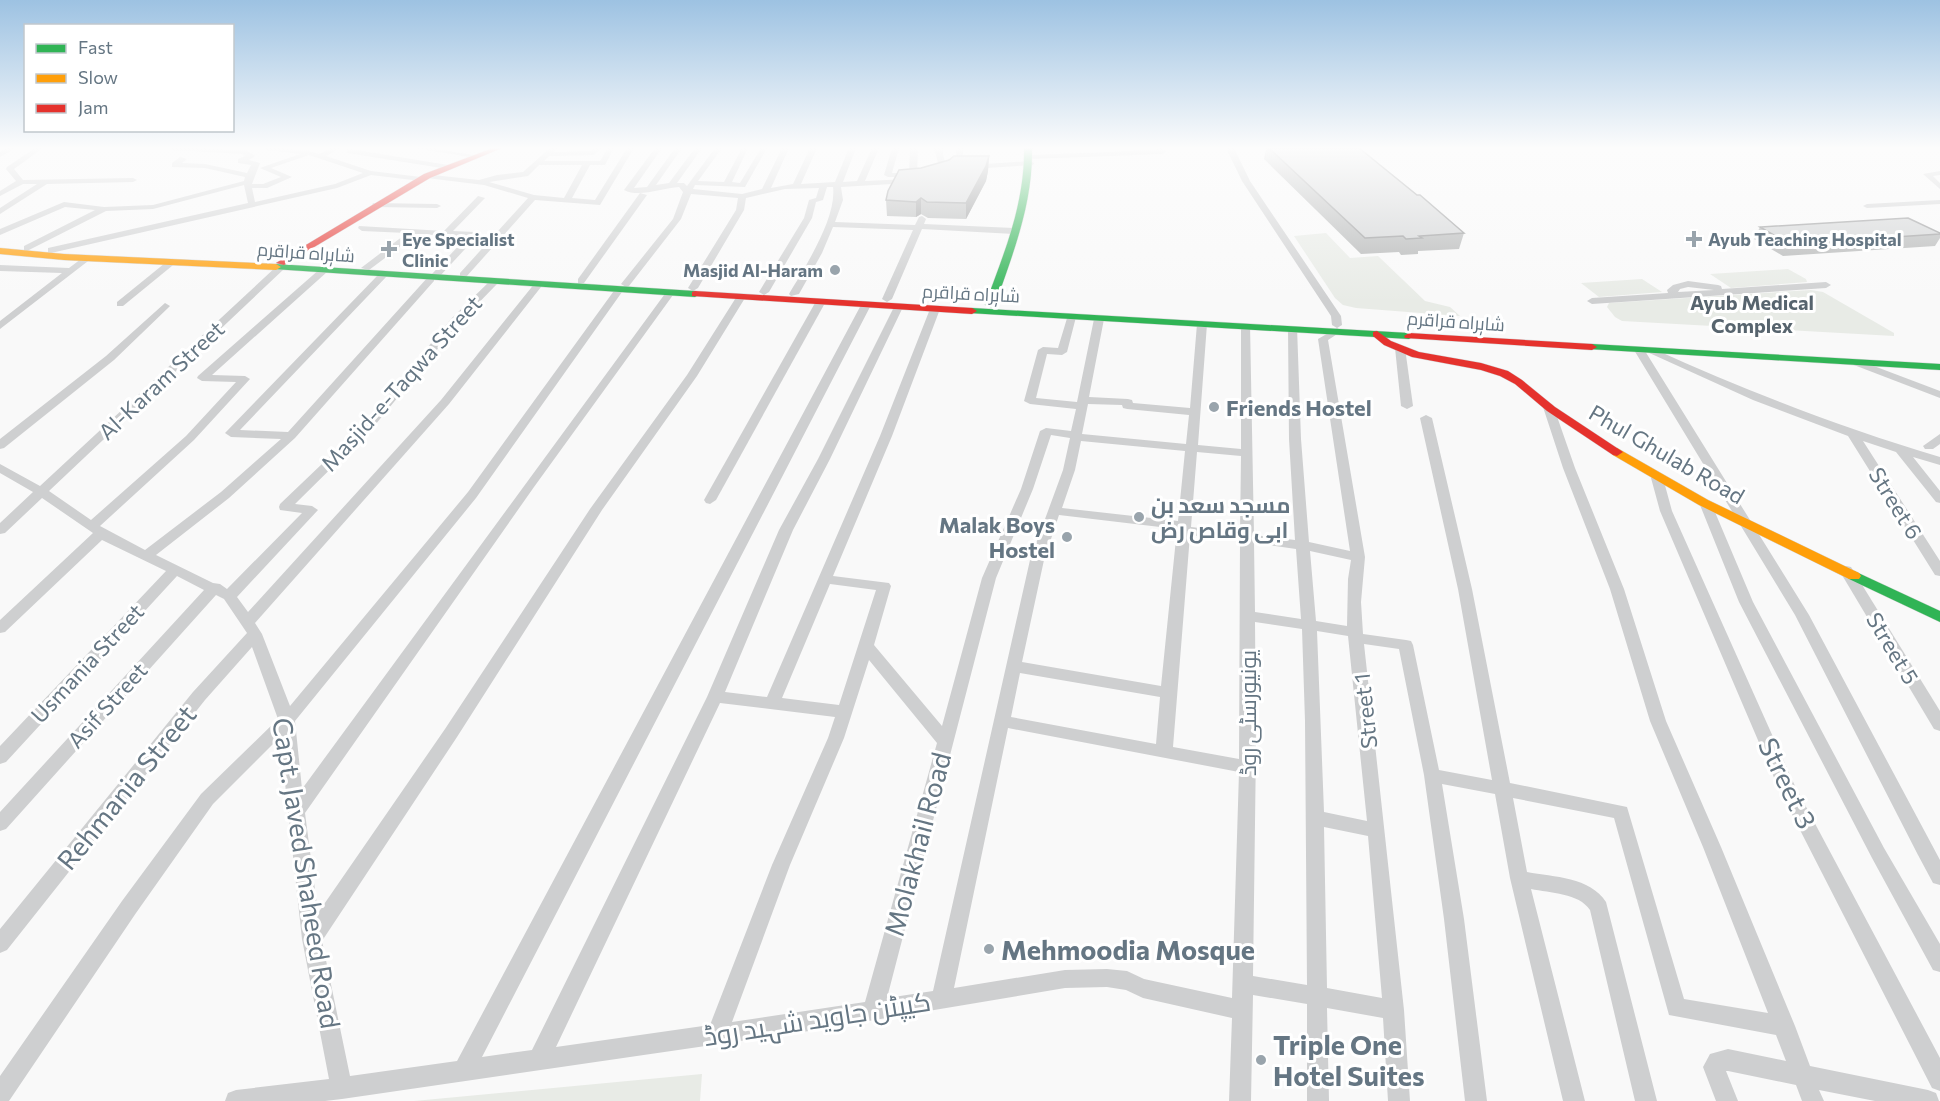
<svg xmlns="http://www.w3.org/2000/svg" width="1940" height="1101" viewBox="0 0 1940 1101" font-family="Commissioner,Cairo,sans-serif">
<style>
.green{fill:#e8ebe6}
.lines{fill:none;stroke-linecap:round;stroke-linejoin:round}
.fast-casing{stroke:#d5d6d7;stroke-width:1}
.slow-casing{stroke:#d5d6d7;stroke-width:1}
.jam-casing{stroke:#d5d6d7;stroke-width:1}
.street{fill:#cecfd0;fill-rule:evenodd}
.fast{fill:#30b455;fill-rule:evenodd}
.slow{fill:#ff9f0a;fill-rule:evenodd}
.jam{fill:#e5322d;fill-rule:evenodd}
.wall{fill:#b3b5b5}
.shaded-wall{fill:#929394}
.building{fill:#d0d2d3;stroke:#929394;stroke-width:1.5}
.poi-dot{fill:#99a4ac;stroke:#fff;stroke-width:2}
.labels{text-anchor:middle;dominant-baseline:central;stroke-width:6;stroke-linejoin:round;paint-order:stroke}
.far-poi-label{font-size:18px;font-weight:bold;fill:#657683;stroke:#fff;text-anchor:start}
.far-street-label{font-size:18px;fill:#657683;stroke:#fff}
.far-neighbourhood-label{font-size:20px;font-weight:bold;fill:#57646e;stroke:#fff}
.street-label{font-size:22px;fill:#657683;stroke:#fff}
.poi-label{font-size:22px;font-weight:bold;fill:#657683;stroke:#fff;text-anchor:start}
.near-street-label{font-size:27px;fill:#657683;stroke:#fff}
.near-poi-label{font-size:27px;font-weight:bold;fill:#657683;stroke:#fff;text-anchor:start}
</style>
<rect width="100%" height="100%" fill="#f9f9f9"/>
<!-- green -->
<g class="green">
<polygon points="1326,233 1350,258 1378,256 1425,301 1450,307 1460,316 1356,308 1343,305 1335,298 1294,236"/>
<polygon points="1788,269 1806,279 1807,282 1731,288 1710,274"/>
<polygon points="1642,279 1662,292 1599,297 1581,283"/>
<polygon points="1811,290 1823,292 1894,333 1894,336 1622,321 1615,317 1607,307 1609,303"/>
<polygon points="702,1074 700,1101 414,1101"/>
</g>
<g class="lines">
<defs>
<g id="fast">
<path d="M1024,148H1032C1033,204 1013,253 995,305L990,308L985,305C1004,253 1025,204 1024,148Z"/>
<polygon points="276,264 695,291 700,294 695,297 273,269 271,267"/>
<polygon points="972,308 1409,333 1414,336 1409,339 969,313 969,309"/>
<polygon points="1592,344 1940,364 1940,370 1588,349 1588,345"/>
<polygon points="1854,571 1940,611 1940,622 1849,579 1847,576 1849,573"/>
</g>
<g id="slow">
<polygon points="0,248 64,254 276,264 281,267 276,270 64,260 0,254"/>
<polygon points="1617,448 1708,500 1859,573 1861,576 1859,579 1849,579 1699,505 1613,455 1611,452 1613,449"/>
</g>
<g id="jam">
<polygon points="493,148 502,148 430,178 284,265 276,263 424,174"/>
<polygon points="695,291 972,308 977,311 972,314 692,296 692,292"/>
<polygon points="1377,331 1391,341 1419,352 1481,363 1508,371 1522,380 1555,407 1623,452 1617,456 1613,455 1547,411 1515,384 1500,376 1481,370 1412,357 1384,345 1373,336 1373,332"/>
<polygon points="1409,333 1592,344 1597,347 1592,350 1405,338 1404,336"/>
</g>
</defs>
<!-- fast casing -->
<use href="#fast" class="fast-casing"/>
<!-- slow casing -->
<use href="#slow" class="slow-casing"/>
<!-- jam casing -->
<use href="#jam" class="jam-casing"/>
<!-- street -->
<g class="street">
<polygon points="8,148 16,148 0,157 0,152"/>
<polygon points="35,148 43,148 14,169 23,180 133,178 137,180 133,182 47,184 0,214 0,208 37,184 23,184 0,196 0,191 16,181 6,169 7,167"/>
<path d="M170,148L246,150L255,156L249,160L260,163L252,184H263L281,177L260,168L300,154L268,150L265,148L306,150L319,154L332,148H340L326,156L371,171L421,177L425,179L421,181L371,175L337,188L51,253L48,252V248L248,203L244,185L153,209L106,211L27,251L24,250V246L95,210L65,207L0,235V229L64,202L104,207L153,205L244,181L245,177L205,168L172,167V163L180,157L187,159L182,163L205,164L247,173L251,165L238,163V159L245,156L242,154L173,150ZM309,155L363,173L335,184L255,202L252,188H267L292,177L271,168Z"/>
<polygon points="414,148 430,148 480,156 476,158"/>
<path d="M550,148H557L554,152L592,151L594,148H601L594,155L549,156L544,161H600L608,148H614L605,165H590L572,198L595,200L627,148H634L600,205L535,200L466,277H460V273L528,198L484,185L427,178H424V174L479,180L497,175L523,172ZM539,165H582L564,198L534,195L489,182L528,176Z"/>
<path d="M655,148H662L634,188L647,187L675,148H682L656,185L669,183L695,148H702L677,183H684L687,186L715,148H722L698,181L724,182L742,148H748L732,182L740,183L761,148H767L745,187L695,185L693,189L742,194L762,189L782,148H789L771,188L793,184L810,148H817L801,184L835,182L849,148H856L843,182L857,181L872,148H879L865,181L908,179L912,181L908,183L841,187L843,200L835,222L915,225L919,217L922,216L926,219L924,224L1014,228L1018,231L1014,234L922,229L892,299L887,302L882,299L913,230L833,227L822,253L799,294L791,296L789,294C805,267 837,218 833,187H827L823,200L816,202L812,218L769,292L764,295L759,292L804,218L809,200L816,198L819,188L785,189L746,198L744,210L698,288L693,291L688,288L736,210L738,198L691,194L681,219L629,286L626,287L621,284L673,219L683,192L679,187C662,188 639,198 624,190Z"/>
<polygon points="892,148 899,148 892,173 905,173 905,177 888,177 884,175"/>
<polygon points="910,148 918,148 917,175 913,177 909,175"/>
<polygon points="934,148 942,148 946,169 939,167"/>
<polygon points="956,148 963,148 963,169 956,167"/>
<polygon points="1157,148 1163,148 1166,152 1162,154 1031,159 1027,157 1031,155 1157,150"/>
<path d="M1226,148H1234L1250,181L1341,316L1342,325L1337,328L1342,331L1328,340L1365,557L1361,602L1363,634L1406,640L1411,641L1413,645L1439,770L1492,780L1458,589L1420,418L1426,415L1432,418L1472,589L1510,783L1627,807L1684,999L1768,1013L1703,847L1650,721L1610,589L1563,468L1543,407L1549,404L1553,405L1575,468L1624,589L1666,721L1721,847L1795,1026L1810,1066L1928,1090L1936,1093L1939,1101H1875L1819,1090L1824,1101H1802L1796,1085L1728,1071H1726L1738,1101H1716L1703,1067L1710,1054L1728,1049L1786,1061L1776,1035L1669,1015L1614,818L1513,798L1527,872C1554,877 1590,877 1606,902L1657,1101H1635L1590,910C1579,893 1550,893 1531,889L1585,1101H1563L1510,878L1495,794L1442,784L1464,919L1487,1101H1465L1444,919L1424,775L1399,649L1364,644L1404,1010L1410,1101H1388L1383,1018L1327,1008L1329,1101H1307V1004L1253,995L1251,1101H1229L1232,1018L1143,998L1126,990L1107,987L1065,988L809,1031L342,1099L325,1101H225L228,1093L236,1090L329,1079L302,939L280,737L213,804L136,913L9,1101H0V1076L122,901L201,794L278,719L252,647L205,700L7,950L0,953V929L193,692L247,633L224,599L216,595L6,829L0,831V812L204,590L177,576L6,762L0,764V746L166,571L102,540L5,632L0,633V620L93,533L42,498L5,533L0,534V523L33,492L0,473V464L40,486L278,265H284V269L49,491L91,520L186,436L236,382L202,381L197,378L198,376L321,268H327V272L212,375L245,376L250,379L194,440L100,526L145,550L221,492L281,439L231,437L225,433L379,274L387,276L240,430L288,432L428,277H434V281L295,438L229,498L156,555L213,583L220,584L227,589L302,513L280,510L279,507L280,504L367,421L451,319L491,280H497V284L459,323L375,425L295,504L312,506L318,510L237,597L248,612L441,400L535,283H541V287L449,404L255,623L262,634L290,706L468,492L616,288H622V292L476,498L295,721L302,789L667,291H673V295L534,487L305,813L318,913L445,729L590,509L687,375L737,296H743L745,298L697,376L602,510L457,737L322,941L350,1076L457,1061L861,305L869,303L871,305L482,1057L532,1050L707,697L779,530L818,459L895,305L903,307L830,459L793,530L725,692L767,697L880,436L930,309L935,306L940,309L892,436L833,576L889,583L891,586L874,645L942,726L982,578L1021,489L1040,431L1046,428L1071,431L1076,409L1030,404L1024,401L1038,350L1043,347L1058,348L1068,315L1076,317L1067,352L1062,355L1047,354L1036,398L1077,402L1094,319L1099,316L1104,319L1089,397L1128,399L1132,400L1133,403L1190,408L1197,324L1202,321L1207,324L1198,445L1241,449V326L1242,324H1250L1254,535L1295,540L1289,439L1288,329L1289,327H1297L1301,439L1309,542L1350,551L1318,339L1337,328L1332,325L1331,316L1242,181ZM1088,404L1122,405L1123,408L1127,409L1189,415L1186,444L1082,434ZM1051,435L1070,438L1063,470L1030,560L933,991L887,998L996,578L1033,489ZM1081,441L1185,451L1178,521L1062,508L1075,470ZM1197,452L1241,456L1240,533L1191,527ZM1059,515L1177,529L1161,686L1022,662L1044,560ZM1190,535L1240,541L1239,759L1173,747ZM1254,543L1296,549L1301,619L1255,612ZM1310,551L1351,560L1348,579L1347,626L1316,621ZM830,584L876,590L839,705L782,698ZM1255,622L1302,629L1305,721L1307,985L1253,976L1256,747ZM1317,631L1348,636L1367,821L1324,812ZM869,660L937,743L865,1002L732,1022L790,865L844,738ZM1020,673L1160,697L1156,744L1011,717ZM720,703L835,717L828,738L772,865L710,1025L556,1047ZM1008,728L1239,772L1232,998L1144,979L1127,971L1107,969L1065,970L954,988ZM1324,827L1368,836L1382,998L1327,988Z"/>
<polygon points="350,149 448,165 452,167 448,169 347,153 347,149"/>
<polygon points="1030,161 1034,163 1033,165 970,169 966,167 970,165"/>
<polygon points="1940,171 1940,175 1933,176 1940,183 1940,189 1923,174"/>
<polygon points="640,193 647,195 584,283 578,283 578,279"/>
<polygon points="478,196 485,198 453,231 474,232 478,235 440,276 432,274 467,237 417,234 369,270 361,268 407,233 362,231 358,228 359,226 444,231"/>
<polygon points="1940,200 1940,204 1867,208 1863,206 1867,204"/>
<polygon points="373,203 437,204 441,206 437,208 376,207 372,205"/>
<polygon points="85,256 92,258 0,329 0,321 62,273 0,271 0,265 69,268"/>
<polygon points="170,259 178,261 123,306 117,306 117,302"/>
<path d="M1688,281L1718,285L1721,286L1722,289L1826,282L1831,285L1826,288L1592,304L1587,301L1592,298L1668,293L1667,290L1673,285ZM1688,287L1714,290L1678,292L1680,289Z"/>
<polygon points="820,300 825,303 716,500 710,504 706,503 704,500 815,303"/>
<polygon points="165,303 170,306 168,308 114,360 4,448 0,449 0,439 106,356"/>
<polygon points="1400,345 1405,348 1413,406 1407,409 1401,406 1395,348"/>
<path d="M1639,347L1645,351L1650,348L1654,349C1747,391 1842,428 1940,457V465L1913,457L1940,491V503L1936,502L1896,452L1863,441L1940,561V576L1935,575L1848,436L1753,400L1645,351L1809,615L1940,860V885L1933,883L1918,855L1795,615L1634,350Z"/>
<polygon points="1858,360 1940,391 1940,398 1854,365 1853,363"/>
<polygon points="1940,434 1940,444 1933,449 1925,449 1923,446"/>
<polygon points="1657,474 1663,478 1672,511 1795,786 1940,1058 1940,1091 1932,1088 1778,787 1660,511 1651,478"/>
<polygon points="1706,501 1712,505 1753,602 1884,848 1940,944 1940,972 1933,970 1872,858 1739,602 1700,505"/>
<polygon points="1846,566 1851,567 1940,711 1940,731 1934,729 1839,570"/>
</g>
<!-- fast -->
<use href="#fast" class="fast"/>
<!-- slow -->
<use href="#slow" class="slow"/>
<!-- jam -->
<use href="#jam" class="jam"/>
</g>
<!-- wall -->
<g class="wall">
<polygon points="1266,148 1359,148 1464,233 1459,249 1418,251 1418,254 1401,255 1399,252 1361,254 1264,159"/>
<polygon points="989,156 988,171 986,181 966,219 928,218 921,214 916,217 887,216 886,200 921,168 949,160"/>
<polygon points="1760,227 1940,233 1940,238 1935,246 1783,256 1754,239"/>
</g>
<!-- shaded-wall -->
<g class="shaded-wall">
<polygon points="989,156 988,171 986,181 966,219 966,203"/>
<polygon points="921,198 921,214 916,217 916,202"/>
</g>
<!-- building -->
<g class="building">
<polygon points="1269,148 1359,148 1417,195 1420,195 1464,233 1419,236 1422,238 1406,239 1403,236 1365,238"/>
<polygon points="954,156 989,156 986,166 966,203 927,202 921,198 916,202 886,200 888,191 899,170 921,168 949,160"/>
<polygon points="1908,218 1940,233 1940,234 1789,244 1760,227"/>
</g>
<!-- sky -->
<linearGradient id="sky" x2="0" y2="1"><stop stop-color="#9dc2e2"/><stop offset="0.49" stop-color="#fcfcfc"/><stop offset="1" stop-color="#fcfcfc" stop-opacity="0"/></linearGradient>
<rect width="1940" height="302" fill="url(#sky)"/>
<!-- markers -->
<g class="poi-dot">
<path d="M1691 230h6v6h6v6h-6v6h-6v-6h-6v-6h6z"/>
<path d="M386 240h6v6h6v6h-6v6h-6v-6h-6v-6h6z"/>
<circle cx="835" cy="270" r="6"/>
<circle cx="1214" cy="407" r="6"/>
<circle cx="1139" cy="517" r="6"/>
<circle cx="1067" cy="537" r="6"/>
<circle cx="989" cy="949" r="6"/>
<circle cx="1261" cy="1060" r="6"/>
</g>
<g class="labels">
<!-- far-poi labels -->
<g class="far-poi-label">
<text x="402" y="239">Eye Specialist<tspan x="402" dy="21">Clinic</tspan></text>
<text x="1708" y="239">Ayub Teaching Hospital</text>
<text x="823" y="270" text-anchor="end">Masjid Al-Haram</text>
</g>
<!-- far-street labels -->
<g class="far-street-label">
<text transform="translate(306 252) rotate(4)">شاہراہ قراقرم</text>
<text transform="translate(971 293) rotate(3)">شاہراہ قراقرم</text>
<text transform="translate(1456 321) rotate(4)">شاہراہ قراقرم</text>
</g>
<!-- far-neighbourhood labels -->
<g class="far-neighbourhood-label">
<text x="1752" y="302">Ayub Medical<tspan x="1752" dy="23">Complex</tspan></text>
</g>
<!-- street labels -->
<g class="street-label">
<text transform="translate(161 380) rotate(-43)">Al-Karam Street</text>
<text transform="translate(401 383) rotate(-48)">Masjid-e-Taqwa Street</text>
<text transform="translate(1667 454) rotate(30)">Phul Ghulab Road</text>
<text transform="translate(1896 503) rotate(58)">Street 6</text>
<text transform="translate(1893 648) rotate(59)">Street 5</text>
<text transform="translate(87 663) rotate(-47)">Usmania Street</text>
<text transform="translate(107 705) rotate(-48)">Asif Street</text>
<text transform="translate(1365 711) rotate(-96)">Street 1</text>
<text transform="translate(1247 713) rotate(-90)">یونیورسٹی روڈ</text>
</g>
<!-- poi labels -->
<g class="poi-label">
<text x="1226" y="407">Friends Hostel</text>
<text x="1151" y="504">مسجد سعد بن<tspan x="1151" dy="25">ابی وقاص رض</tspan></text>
<text x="1055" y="524" text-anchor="end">Malak Boys<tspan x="1055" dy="25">Hostel</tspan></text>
</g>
<!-- near-street labels -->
<g class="near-street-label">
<text transform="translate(1788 783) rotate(64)">Street 3</text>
<text transform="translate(126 787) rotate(-51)">Rehmania Street</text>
<text transform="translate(917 844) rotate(-75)">Molakhail Road</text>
<text transform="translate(307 873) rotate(81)">Capt. Javed Shaheed Road</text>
<text transform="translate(817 1018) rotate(-9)">کیپٹن جاوید شہید روڈ</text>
</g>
<!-- near-poi labels -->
<g class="near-poi-label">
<text x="1001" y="949">Mehmoodia Mosque</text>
<text x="1273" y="1044">Triple One<tspan x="1273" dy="31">Hotel Suites</tspan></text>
</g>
</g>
<!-- legend -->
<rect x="24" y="24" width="210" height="108" fill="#ffffff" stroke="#c1c8cd" stroke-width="1.5"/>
<rect x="36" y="44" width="30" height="9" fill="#30b455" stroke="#c1c8cd" stroke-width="1.5"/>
<text x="78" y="54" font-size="18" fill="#657683">Fast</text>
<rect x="36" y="74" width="30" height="9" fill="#ff9f0a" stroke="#c1c8cd" stroke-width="1.5"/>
<text x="78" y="84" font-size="18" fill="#657683">Slow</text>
<rect x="36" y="104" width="30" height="9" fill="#e5322d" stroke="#c1c8cd" stroke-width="1.5"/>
<text x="78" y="114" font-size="18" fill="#657683">Jam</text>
</svg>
